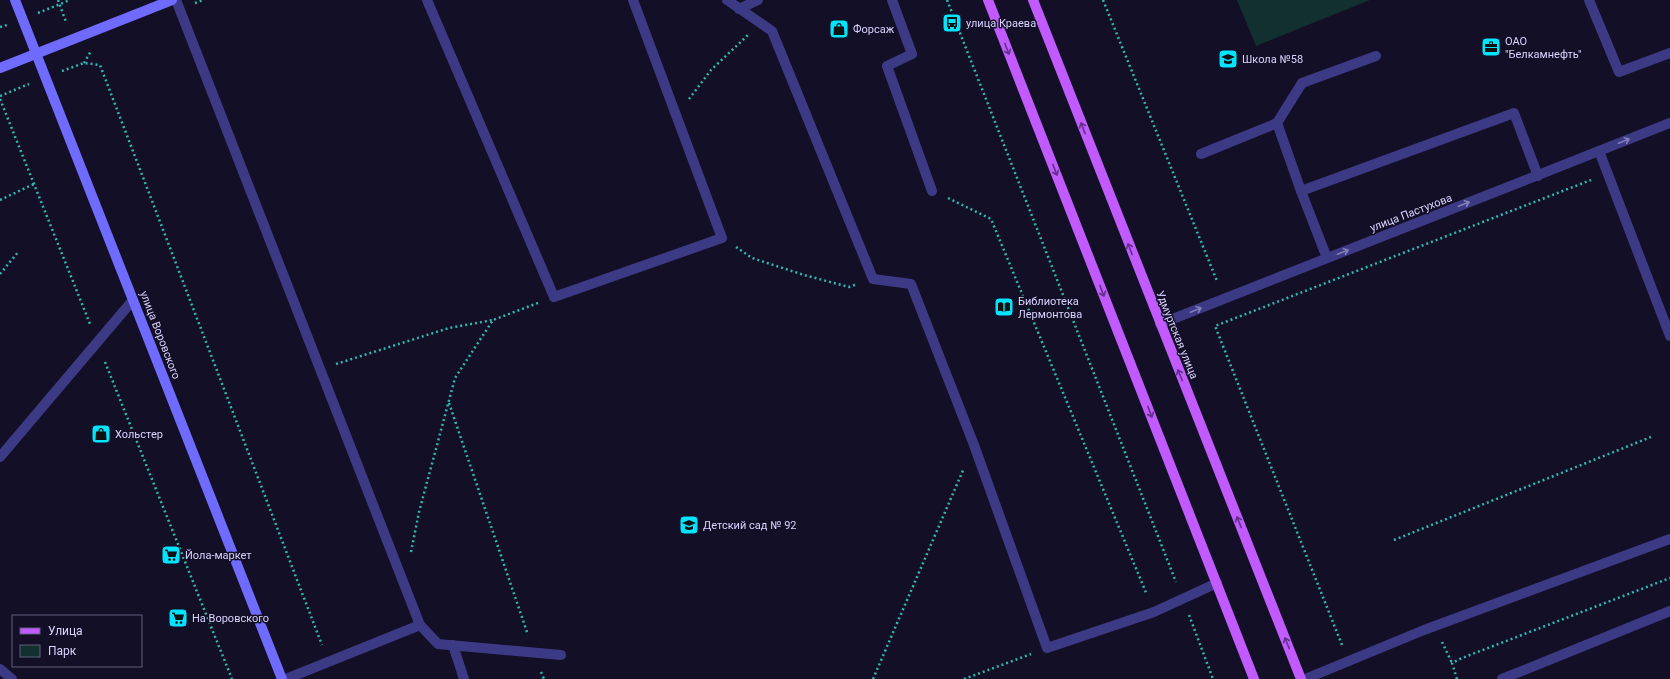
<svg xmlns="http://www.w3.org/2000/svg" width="1670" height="679" viewBox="0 0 1670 679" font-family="Roboto,sans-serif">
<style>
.green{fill:#12302f}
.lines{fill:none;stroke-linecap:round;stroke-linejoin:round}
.path{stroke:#2fb8b0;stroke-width:2.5;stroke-dasharray:2 3;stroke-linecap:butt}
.lane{stroke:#3d3a85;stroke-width:10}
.street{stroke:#3d3a85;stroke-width:10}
.secondary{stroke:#6f6bff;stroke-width:10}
.primary{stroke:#c25bff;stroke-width:10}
.oneway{stroke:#623188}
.oneway2{stroke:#837fbc}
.labels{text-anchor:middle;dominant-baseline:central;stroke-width:3;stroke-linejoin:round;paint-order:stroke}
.poi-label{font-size:11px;fill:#d9d4ff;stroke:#130f26;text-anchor:start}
.street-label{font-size:11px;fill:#d9d4ff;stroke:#130f26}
</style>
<rect width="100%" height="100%" fill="#130f26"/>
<!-- green -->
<polygon class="green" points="1237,0 1370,0 1256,46"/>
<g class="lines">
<!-- path -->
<g class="path">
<polyline points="58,0 66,22"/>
<polyline points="947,0 1176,582"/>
<polyline points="1103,0 1217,281"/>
<polyline points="195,3 203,0"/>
<polyline points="38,13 70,0"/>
<polyline points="0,27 7,25"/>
<polyline points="84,63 91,51"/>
<polyline points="62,71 84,63 100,65 322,645"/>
<polyline points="0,96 29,84"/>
<polyline points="0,99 90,324"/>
<polyline points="689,99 711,70 748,35"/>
<polyline points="948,198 991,219 1147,595"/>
<polyline points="0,200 34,184"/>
<polyline points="736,247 752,258 804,275 849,287 857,284"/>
<polyline points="0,274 19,251"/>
<polyline points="105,362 232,679"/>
<polyline points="336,364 449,328 493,320"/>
<polyline points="449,403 528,635"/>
<polyline points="1394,540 1651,437"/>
<polyline points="411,552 419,512 455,378 493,320 538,303"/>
<polyline points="1189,615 1213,679"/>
<polyline points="1442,642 1452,663"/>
<polyline points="1342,645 1215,326 1591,180"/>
<polyline points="541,672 544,679"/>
<polyline points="873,679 964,468"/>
<polyline points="964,679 1031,654"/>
<polyline points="1457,679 1452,663 1462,658 1670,578"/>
</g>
<!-- lane -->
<g class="lane">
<polyline points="176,0 420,625 438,644 561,655"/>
<polyline points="427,0 554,297 722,238 633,0"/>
<polyline points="727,0 772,31 873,279 911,284 974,445 1047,648 1154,612 1217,583"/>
<polyline points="892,0 912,54 887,66 932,191"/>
<polyline points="1589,0 1619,72 1670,53"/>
<polyline points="739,9 758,0"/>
<polyline points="1277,123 1301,191"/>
<polyline points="1599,151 1670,336"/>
<polyline points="1201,154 1277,123 1302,83 1376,56"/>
<polyline points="1327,258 1301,191 1514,113 1538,176"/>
<polyline points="0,457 133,300"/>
<polyline points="453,645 464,679"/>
<polyline points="0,669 12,679"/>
<polyline points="286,679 420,625"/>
<polyline points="1305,679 1424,630 1670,539"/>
<polyline points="1502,679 1670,611"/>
</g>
<!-- street -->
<polyline class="street" points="1160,324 1670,123"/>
<!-- secondary -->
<g class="secondary">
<polyline points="15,0 282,679"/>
<polyline points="0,68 172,0"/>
</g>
<!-- primary -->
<g class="primary">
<polyline points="988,0 1254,679"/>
<polyline points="1033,0 1301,679"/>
</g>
</g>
<!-- one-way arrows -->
<defs><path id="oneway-shaft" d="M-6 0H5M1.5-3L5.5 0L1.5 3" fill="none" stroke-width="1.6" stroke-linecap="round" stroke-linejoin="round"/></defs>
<g class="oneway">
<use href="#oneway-shaft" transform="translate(1007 49) rotate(69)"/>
<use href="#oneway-shaft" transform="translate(1083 128) rotate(-111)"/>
<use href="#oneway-shaft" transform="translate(1055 170) rotate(69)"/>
<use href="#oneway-shaft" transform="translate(1130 249) rotate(-111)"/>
<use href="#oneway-shaft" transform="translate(1102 291) rotate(69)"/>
<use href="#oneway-shaft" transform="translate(1180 375) rotate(-112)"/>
<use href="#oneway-shaft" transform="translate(1150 412) rotate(69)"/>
<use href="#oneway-shaft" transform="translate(1239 522) rotate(-112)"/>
<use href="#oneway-shaft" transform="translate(1287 643) rotate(-112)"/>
</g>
<g class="oneway2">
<use href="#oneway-shaft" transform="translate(1624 141) rotate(-22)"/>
<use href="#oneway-shaft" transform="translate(1464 204) rotate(-21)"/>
<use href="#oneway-shaft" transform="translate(1343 252) rotate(-21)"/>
<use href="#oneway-shaft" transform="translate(1196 310) rotate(-22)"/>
</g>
<!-- icons -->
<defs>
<symbol id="bus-square" viewBox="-11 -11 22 22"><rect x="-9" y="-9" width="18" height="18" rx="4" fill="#00e5ff" stroke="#130f26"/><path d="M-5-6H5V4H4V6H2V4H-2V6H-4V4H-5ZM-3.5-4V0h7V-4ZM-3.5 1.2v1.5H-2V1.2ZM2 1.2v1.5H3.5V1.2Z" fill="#111"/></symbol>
<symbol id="shop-square" viewBox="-11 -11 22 22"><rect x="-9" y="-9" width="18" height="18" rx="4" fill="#00e5ff" stroke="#130f26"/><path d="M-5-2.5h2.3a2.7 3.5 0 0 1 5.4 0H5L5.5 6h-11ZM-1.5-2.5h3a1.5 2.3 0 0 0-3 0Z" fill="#111"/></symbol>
<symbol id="office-square" viewBox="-11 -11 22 22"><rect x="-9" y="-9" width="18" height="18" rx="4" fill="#00e5ff" stroke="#130f26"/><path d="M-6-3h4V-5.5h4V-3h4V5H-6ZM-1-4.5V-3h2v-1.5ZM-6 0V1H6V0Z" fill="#111"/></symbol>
<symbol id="school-square" viewBox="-11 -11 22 22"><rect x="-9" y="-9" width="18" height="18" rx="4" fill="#00e5ff" stroke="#130f26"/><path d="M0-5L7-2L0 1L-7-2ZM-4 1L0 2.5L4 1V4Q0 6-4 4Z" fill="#111"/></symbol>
<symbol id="library-square" viewBox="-11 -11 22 22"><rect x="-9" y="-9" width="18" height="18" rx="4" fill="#00e5ff" stroke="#130f26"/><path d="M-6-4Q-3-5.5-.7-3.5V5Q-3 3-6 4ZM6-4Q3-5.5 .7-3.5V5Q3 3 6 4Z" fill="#111"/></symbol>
<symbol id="supermarket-square" viewBox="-11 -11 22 22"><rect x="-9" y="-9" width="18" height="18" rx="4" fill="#00e5ff" stroke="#130f26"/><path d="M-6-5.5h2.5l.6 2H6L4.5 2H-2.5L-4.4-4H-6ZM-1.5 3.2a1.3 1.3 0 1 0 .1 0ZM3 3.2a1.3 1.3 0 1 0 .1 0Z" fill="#111"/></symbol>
</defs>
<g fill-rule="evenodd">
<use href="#bus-square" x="941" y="12" width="22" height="22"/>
<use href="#shop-square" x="828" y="18" width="22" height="22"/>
<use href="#office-square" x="1480" y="36" width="22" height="22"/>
<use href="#school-square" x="1217" y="48" width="22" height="22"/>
<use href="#library-square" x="993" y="296" width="22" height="22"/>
<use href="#shop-square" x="90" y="423" width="22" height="22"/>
<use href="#school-square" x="678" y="514" width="22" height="22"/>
<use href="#supermarket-square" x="160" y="544" width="22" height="22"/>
<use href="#supermarket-square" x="167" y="607" width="22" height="22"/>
</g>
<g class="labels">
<!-- poi labels -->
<g class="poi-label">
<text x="966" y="23">улица Краева</text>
<text x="853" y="29">Форсаж</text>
<text x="1505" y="41">ОАО<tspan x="1505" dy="13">"Белкамнефть"</tspan></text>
<text x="1242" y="59">Школа №58</text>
<text x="1018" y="301">Библиотека<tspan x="1018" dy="13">Лермонтова</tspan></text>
<text x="115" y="434">Хольстер</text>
<text x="703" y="525">Детский сад № 92</text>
<text x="185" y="555">Йола-маркет</text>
<text x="192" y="618">На Воровского</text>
</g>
<!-- street labels -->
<g class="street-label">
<text transform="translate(1411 213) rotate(-21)">улица Пастухова</text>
<text transform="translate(160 335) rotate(69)">улица Воровского</text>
<text transform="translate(1177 335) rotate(68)">Удмуртская улица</text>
</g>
</g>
<!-- legend -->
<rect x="12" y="615" width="130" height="52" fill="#130f26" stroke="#625e7d"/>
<rect x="20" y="628" width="20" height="6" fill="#c25bff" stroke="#625e7d"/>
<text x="48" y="635" font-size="12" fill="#d9d4ff">Улица</text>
<rect x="20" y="645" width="20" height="12" fill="#12302f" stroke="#625e7d"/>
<text x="48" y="655" font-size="12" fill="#d9d4ff">Парк</text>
</svg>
